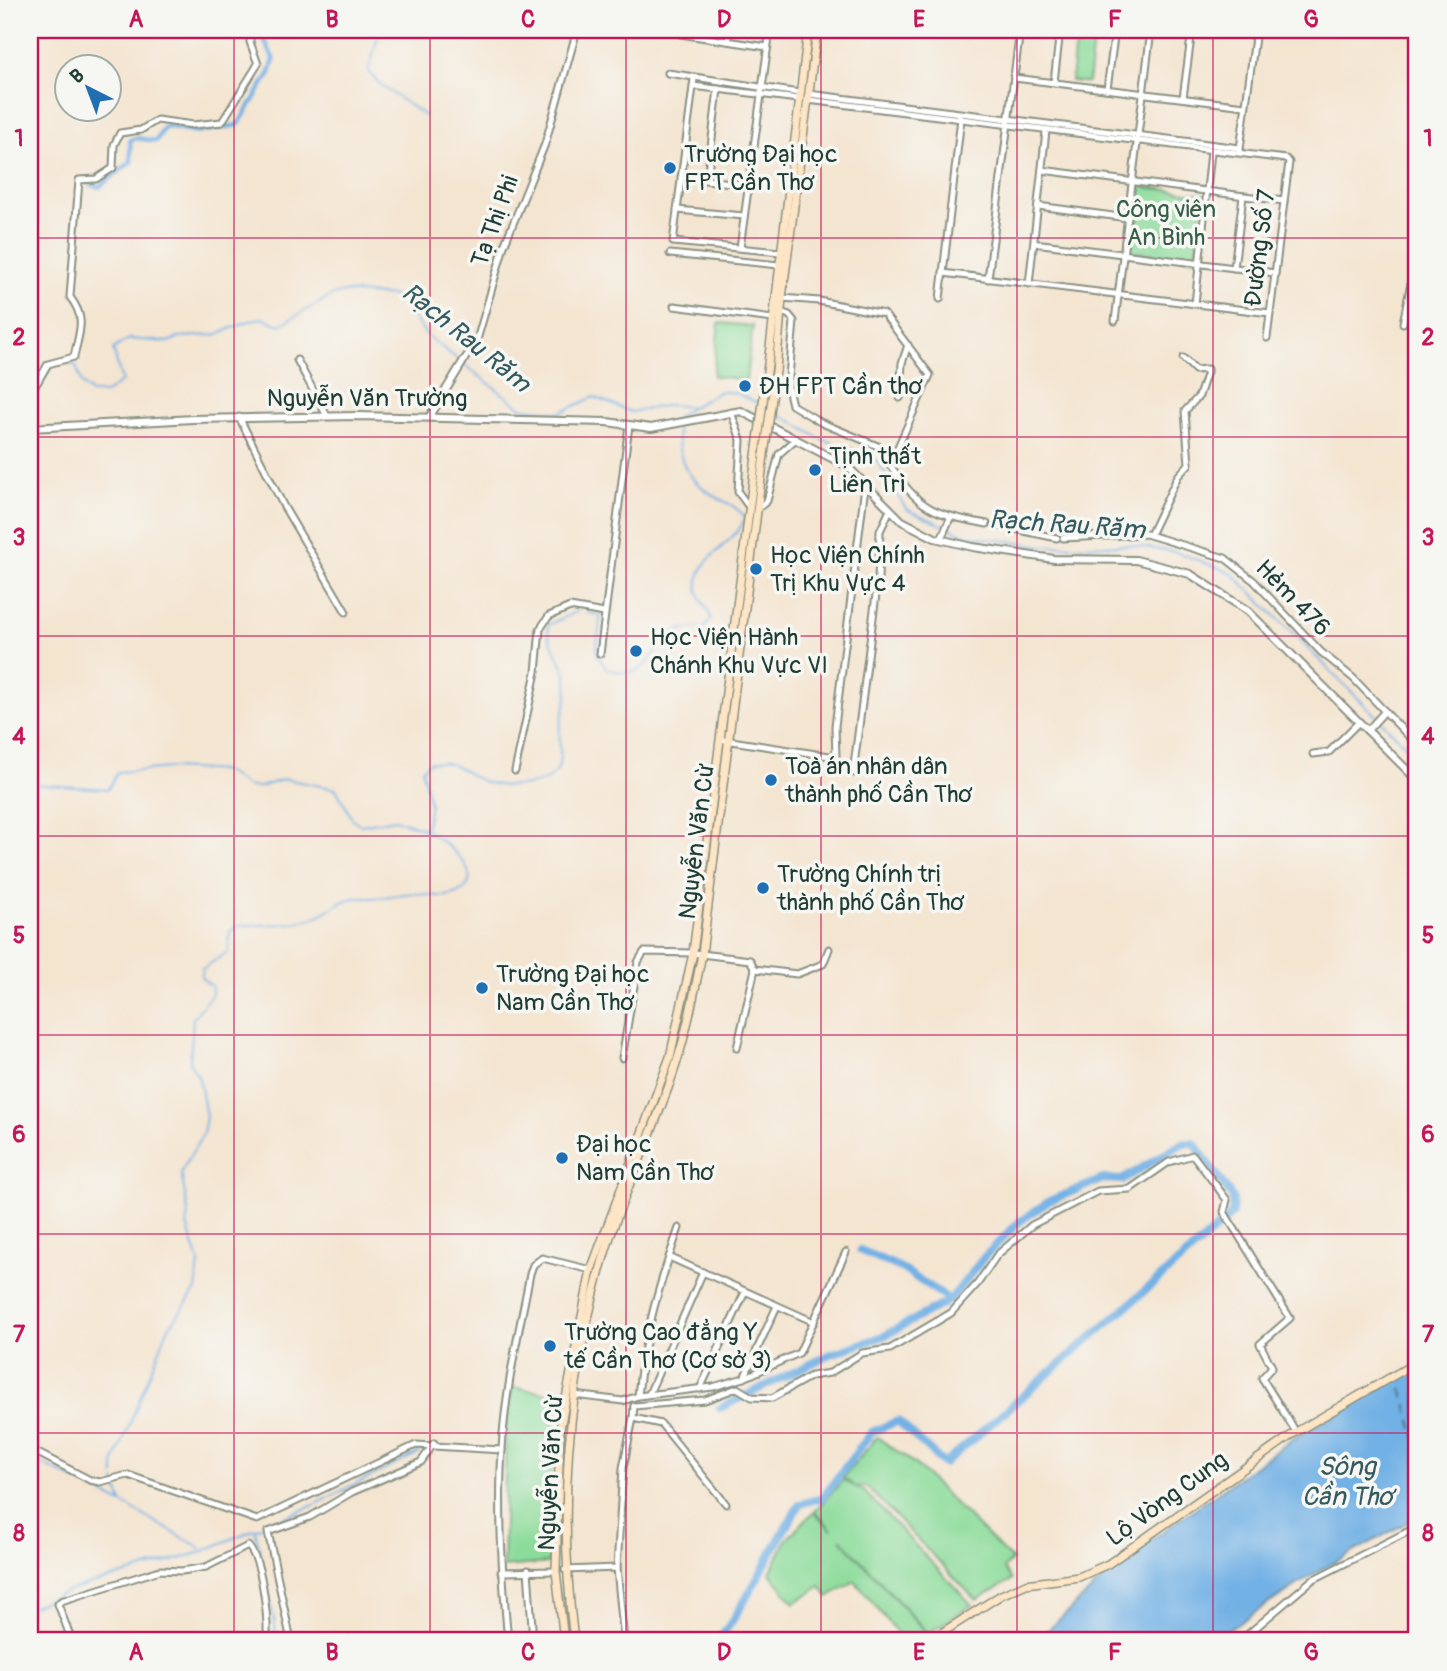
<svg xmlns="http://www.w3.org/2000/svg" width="1447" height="1671" viewBox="0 0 1447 1671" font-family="Pangolin,sans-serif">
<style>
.green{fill:#8bdb9a;stroke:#558c67;stroke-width:2}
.water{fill:#72b1e5;stroke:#48778c;stroke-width:2}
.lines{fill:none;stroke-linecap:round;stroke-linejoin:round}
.stream{stroke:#72b1e5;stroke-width:2}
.canal{stroke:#72b1e5;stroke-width:4.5}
.river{stroke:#72b1e5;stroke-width:8}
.ferry{stroke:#345a60;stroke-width:2;stroke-dasharray:9 7;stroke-linecap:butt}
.minor-casing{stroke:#8a9182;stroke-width:9}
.tertiary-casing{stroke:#8a9182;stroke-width:10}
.secondary-casing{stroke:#8a9182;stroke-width:10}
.minor{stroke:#fff;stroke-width:5}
.tertiary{stroke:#fff;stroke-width:6}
.secondary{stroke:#fde5c5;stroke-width:7}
.secondary-bridge-casing{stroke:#8a9182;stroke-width:10;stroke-linecap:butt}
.secondary-bridge{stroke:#fde5c5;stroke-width:7}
.grid{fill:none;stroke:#c2185b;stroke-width:2;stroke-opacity:0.55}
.poi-dot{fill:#1f6fb2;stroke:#f6f6f2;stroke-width:2.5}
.labels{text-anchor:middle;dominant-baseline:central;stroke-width:7;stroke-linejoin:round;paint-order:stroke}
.poi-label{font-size:24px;fill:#1f3d34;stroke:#f6f6f2;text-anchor:start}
.park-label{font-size:24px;fill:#355d48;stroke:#f6f6f2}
.street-label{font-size:24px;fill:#1f3d34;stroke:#f6f6f2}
.water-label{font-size:26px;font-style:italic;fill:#345a60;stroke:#f6f6f2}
.neatline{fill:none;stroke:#c2185b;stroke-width:2.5}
.grid-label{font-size:23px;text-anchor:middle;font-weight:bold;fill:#c2185b}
</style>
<rect width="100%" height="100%" fill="#f6f6f2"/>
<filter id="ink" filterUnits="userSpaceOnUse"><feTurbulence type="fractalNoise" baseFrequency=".0143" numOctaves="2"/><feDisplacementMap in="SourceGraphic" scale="14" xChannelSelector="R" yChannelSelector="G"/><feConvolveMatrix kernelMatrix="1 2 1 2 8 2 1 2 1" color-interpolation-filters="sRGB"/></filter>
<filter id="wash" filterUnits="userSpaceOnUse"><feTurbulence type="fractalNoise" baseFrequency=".00686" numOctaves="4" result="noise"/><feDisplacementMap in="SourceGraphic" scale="28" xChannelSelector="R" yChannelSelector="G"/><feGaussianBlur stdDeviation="1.57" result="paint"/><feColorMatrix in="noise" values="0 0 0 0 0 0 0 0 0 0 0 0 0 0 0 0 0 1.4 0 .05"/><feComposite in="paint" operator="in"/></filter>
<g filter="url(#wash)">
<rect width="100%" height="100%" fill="#f4e5d1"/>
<!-- green -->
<g class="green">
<polygon points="1076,32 1094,34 1088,83 1071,81"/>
<polygon points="1136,186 1204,194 1196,259 1128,251"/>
<polygon points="719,323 753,326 746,380 713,376"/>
<polygon points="512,1387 557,1395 548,1516 549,1563 503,1567 506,1429"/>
<polygon points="877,1437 915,1464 1012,1560 1004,1568 1012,1580 976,1600 867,1487 855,1486 843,1478"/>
<polygon points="843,1480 864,1491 972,1605 928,1633 840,1538 927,1634 904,1641 855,1581 828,1597 821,1586 794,1603 770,1573 786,1540 813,1512 832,1530 815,1511"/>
</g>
<!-- water -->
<polygon class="water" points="1417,1367 1417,1517 1317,1572 1211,1641 1036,1641 1127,1557 1297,1436"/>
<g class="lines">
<!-- stream -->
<g class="stream">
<polyline points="380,30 368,72 383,87 425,116"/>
<polyline points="65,361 76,366 82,384 91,393 106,393 122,381 113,349 129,339 169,342 179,337 215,335 252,320 262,318 280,325 333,295 343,292 394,296 401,300 427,336 520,407 559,413 594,397 631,412 669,405 692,407 721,391 736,393 760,404"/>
<polyline points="40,382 54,365"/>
<polyline points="774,411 821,439 861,452 878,462 906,509 965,535 1043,546 1129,545 1176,552 1232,573 1377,717"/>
<polyline points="676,418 692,407"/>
<path d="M587,613L601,615L596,653L607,669C669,687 639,623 704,628L711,619C708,607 699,601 698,589C695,555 737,545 745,517C737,507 729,504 718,498C688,481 678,463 677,429"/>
<polyline points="1381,721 1417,757"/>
<polyline points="30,784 108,789 118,772 171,768 224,771 248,787 260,787 285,779 336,789 353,820 361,825 395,819 421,828"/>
<polyline points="30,1455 42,1464 122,1503 201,1548"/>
<path d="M114,1475V1463L168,1329L196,1290L199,1262L187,1225L188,1211L181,1172L203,1134L206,1116L202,1094L199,1078L190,1063L193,1018L212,994V987L202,978V969L228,952L230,932L238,926C265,923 292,928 318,916C329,911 343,898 356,898C378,898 382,898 404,894C421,891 440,901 457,893C495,877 437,835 421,828L426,827L430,805L422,770L428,763C459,757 465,779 492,784C510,788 553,788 559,765C562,753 558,740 560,728C563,707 571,698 566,675C562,658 547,644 548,625L578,611"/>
<polyline points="115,1480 122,1503"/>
<polyline points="256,1529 312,1506 420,1452"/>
<polyline points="30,1607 74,1589 196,1554 255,1529 275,1623 276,1641"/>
</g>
<!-- canal -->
<g class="canal">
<polyline points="280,30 295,36 304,30"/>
<polyline points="91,185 99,187 131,162 130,140 136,138 156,141 165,126 199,132 238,125 270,73 274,60 261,33 264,30"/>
</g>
<!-- river -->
<g class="river">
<polyline points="860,1250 901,1268 950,1300"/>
<path d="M720,1408L831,1354L884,1336L950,1300L985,1256L1019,1222L1049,1201L1103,1179L1122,1180L1183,1143H1194L1233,1198L1232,1214L1204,1240L944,1464L898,1421L872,1432L822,1498L800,1504C772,1547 753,1593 723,1634"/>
</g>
<!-- ferry -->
<polyline class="ferry" points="1402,1389 1417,1442"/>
</g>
</g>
<g filter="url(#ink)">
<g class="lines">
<defs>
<g id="minor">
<polyline points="680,34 767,47"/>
<polyline points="728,41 730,30"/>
<polyline points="668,73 799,93"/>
<polyline points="1014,78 1245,106"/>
<polyline points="694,79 673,242 780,252"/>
<polyline points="1054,82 1060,30"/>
<polyline points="693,86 798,99"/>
<polyline points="1107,89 1115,30"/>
<polyline points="809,94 1240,148"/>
<polyline points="1183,98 1192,30"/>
<polyline points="808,100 1286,159 1289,162 1267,338"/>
<polyline points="1240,149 1256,30"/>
<polyline points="1042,170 1284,201"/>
<polyline points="681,177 748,185"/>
<polyline points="707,180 718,89"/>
<polyline points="1038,206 1128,218"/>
<polyline points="677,210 744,216"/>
<polyline points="1034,243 1275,273"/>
<polyline points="740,248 770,30"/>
<polyline points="670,254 779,265"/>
<polyline points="1234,268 1243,196"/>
<polyline points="943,273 1270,313"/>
<polyline points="1413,273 1417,260"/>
<polyline points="988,279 1020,30"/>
<polyline points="1029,284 1046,131"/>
<path d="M782,298L819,301L884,314L930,375L890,465C920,510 933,514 987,524"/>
<polyline points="940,299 961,118"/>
<polyline points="1195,304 1211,152"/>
<polyline points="674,306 773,319"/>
<polyline points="781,312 789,315 794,321 788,388 792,405 822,423 880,447"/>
<polyline points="1115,321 1151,30"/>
<polyline points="1403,323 1413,273 1417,274"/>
<polyline points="297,360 327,416"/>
<polyline points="464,360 477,340 504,246 545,144 577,30"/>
<path d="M30,380L37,383L48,364L74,357C79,332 87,319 70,297L79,180L96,179L113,168L114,145L120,133L141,130L157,120L193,125L222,122L258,64L250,42V30"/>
<polyline points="900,398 902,363 908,345"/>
<polyline points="731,412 741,440 738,492 749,507"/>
<polyline points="239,417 284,507 346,612"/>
<polyline points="757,509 767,501 779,454 796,439"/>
<polyline points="995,525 1057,538"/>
<polyline points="1150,535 1178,476 1189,464 1185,411 1199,396 1207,372 1207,369 1195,370 1183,358"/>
<polyline points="1063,538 1146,534 1225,558 1254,581 1321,652 1353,678 1417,745"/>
<polyline points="941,539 951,516"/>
<polyline points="600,654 629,425"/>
<polyline points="1367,731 1385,711"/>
<polyline points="725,740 836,757 835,726 865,486"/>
<polyline points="1313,754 1329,752 1359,722"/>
<polyline points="515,771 536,672 540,629 549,616 570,607 604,613"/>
<polyline points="853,773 878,579 880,531 890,510"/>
<polyline points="755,969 797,974 823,964 829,949"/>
<polyline points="622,1058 638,962 644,952 693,953 750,960 755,969 737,1048"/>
<polyline points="669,1257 814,1322"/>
<polyline points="744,1378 777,1306"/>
<polyline points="700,1389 745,1292"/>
<polyline points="649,1394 703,1272"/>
<polyline points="574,1395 623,1401 638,1396 713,1387 744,1378 799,1353 846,1252"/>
<path d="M638,1396C643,1338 660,1282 679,1228"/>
<polyline points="634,1406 705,1400 737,1388 752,1397 772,1398 811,1376 830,1373 862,1353 890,1349 951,1313 978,1283 997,1255 1032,1225 1098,1191 1130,1189 1169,1162 1193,1155 1227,1200 1224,1212 1290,1318 1260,1344 1272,1367 1262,1378 1296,1432"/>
<polyline points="634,1406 633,1418 661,1424 726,1504"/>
<polyline points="30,1449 90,1480 100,1482 128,1475 257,1520 416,1445 502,1450"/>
<polyline points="617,1568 623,1468 633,1418"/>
<polyline points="528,1570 533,1641"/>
<polyline points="565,1570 617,1568 624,1641"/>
<polyline points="501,1572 556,1571"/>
<path d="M72,1641L58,1604L61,1601L160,1570L182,1571L206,1567L248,1546C263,1562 268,1619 267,1641"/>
<polyline points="291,1641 268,1532 310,1517 352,1492 421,1462 434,1443"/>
<path d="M508,1641C502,1577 498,1513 502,1449C505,1390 519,1332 530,1274L533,1265L542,1258L591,1270"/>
<polyline points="1240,1641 1312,1580 1417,1527"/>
</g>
<g id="tertiary">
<polyline points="430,416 464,360"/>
<polyline points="30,428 193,419 357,416 607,422 651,428 741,411 847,466 902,521 935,538 973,547 1054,559 1136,560 1190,574 1248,611 1417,780"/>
</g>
<g id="secondary">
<polyline points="768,364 808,30"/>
<polyline points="776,371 782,298 817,30"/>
<polyline points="564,1641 556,1571 560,1429 591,1270 670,1057 693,953 757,448"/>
<path d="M574,1641C557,1505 568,1368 610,1237C630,1176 660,1119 678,1058C689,1024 695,989 702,954L764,455"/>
<polyline points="929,1641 1001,1595 1026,1584 1079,1577 1108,1564 1296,1432 1417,1362"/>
</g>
</defs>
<!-- minor casing -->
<use href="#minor" class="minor-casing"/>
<!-- tertiary casing -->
<use href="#tertiary" class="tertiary-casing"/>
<!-- secondary casing -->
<use href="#secondary" class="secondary-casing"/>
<!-- minor -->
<use href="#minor" class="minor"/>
<!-- tertiary -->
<use href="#tertiary" class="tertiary"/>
<!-- secondary -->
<use href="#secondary" class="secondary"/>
<defs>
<g id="secondary-bridge">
<polyline points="757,448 768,364"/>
<polyline points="764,455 776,371"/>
</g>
</defs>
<!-- secondary-bridge casing -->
<use href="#secondary-bridge" class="secondary-bridge-casing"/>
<!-- secondary-bridge -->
<use href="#secondary-bridge" class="secondary-bridge"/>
</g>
</g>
<!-- grid -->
<path class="grid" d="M234,30V1641M430,30V1641M626,30V1641M821,30V1641M1017,30V1641M1213,30V1641M30,238H1417M30,437H1417M30,636H1417M30,836H1417M30,1035H1417M30,1234H1417M30,1433H1417"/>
<!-- markers -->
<g class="poi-dot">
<circle cx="670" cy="168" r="7"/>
<circle cx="745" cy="386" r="7"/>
<circle cx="815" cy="470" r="7"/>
<circle cx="756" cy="569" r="7"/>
<circle cx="636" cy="651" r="7"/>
<circle cx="771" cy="780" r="7"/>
<circle cx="763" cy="888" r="7"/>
<circle cx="482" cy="988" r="7"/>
<circle cx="562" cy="1158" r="7"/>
<circle cx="550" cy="1346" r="7"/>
</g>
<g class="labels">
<!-- poi labels -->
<g class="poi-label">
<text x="684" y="154">Trường Đại học<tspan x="684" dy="28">FPT Cần Thơ</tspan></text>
<text x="759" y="386">ĐH FPT Cần thơ</text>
<text x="829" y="456">Tịnh thất<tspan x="829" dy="28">Liên Trì</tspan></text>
<text x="770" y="555">Học Viện Chính<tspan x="770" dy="28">Trị Khu Vực 4</tspan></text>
<text x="650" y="637">Học Viện Hành<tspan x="650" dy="28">Chánh Khu Vực VI</tspan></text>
<text x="785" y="766">Toà án nhân dân<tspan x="785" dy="28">thành phố Cần Thơ</tspan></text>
<text x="777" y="874">Trường Chính trị<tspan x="777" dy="28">thành phố Cần Thơ</tspan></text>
<text x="496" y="974">Trường Đại học<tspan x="496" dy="28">Nam Cần Thơ</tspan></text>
<text x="576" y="1144">Đại học<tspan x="576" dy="28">Nam Cần Thơ</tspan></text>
<text x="564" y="1332">Trường Cao đẳng Y<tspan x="564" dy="28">tế Cần Thơ (Cơ sở 3)</tspan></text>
</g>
<!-- park labels -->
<g class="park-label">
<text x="1166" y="209">Công viên<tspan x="1166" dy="28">An Bình</tspan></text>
</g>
<!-- street labels -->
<g class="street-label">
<text transform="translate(495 221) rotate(-70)">Tạ Thị Phi</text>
<text transform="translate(1260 248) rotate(-83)">Đường Số 7</text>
<text x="367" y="398">Nguyễn Văn Trường</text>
<text transform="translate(1293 598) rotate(46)">Hẻm 476</text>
<text transform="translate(697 841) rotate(-83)">Nguyễn Văn Cừ</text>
<text transform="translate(551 1472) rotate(-87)">Nguyễn Văn Cừ</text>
<text transform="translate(1167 1499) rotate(-36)">Lộ Vòng Cung</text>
</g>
<!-- water labels -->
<g class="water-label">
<text transform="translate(466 338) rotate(39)">Rạch Rau Răm</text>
<text transform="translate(1067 525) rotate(4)">Rạch Rau Răm</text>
<text x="1347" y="1467">Sông<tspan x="1347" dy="30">Cần Thơ</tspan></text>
</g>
</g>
<!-- margin -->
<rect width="1447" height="1671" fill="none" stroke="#f6f6f2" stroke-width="77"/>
<!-- north arrow -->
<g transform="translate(88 88) rotate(318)"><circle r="33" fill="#f6f6f2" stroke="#a0aca6" stroke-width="2"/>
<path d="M0-5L12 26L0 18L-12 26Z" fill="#1f6fb2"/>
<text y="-10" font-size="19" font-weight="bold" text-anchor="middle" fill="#1f3d34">B</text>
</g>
<rect x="38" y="38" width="1370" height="1594" class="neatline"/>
<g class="grid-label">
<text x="136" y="27">A</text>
<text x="332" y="27">B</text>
<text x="528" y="27">C</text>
<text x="724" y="27">D</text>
<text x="919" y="27">E</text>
<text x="1115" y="27">F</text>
<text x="1311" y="27">G</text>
<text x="19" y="146">1</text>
<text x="1428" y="146">1</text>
<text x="19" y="345">2</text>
<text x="1428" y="345">2</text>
<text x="19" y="545">3</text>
<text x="1428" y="545">3</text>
<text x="19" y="744">4</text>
<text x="1428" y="744">4</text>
<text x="19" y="943">5</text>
<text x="1428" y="943">5</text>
<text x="19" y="1142">6</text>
<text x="1428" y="1142">6</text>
<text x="19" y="1342">7</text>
<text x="1428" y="1342">7</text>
<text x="19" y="1541">8</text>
<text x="1428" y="1541">8</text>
<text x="136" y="1660">A</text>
<text x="332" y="1660">B</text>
<text x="528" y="1660">C</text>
<text x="724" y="1660">D</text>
<text x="919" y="1660">E</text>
<text x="1115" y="1660">F</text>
<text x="1311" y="1660">G</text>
</g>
</svg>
